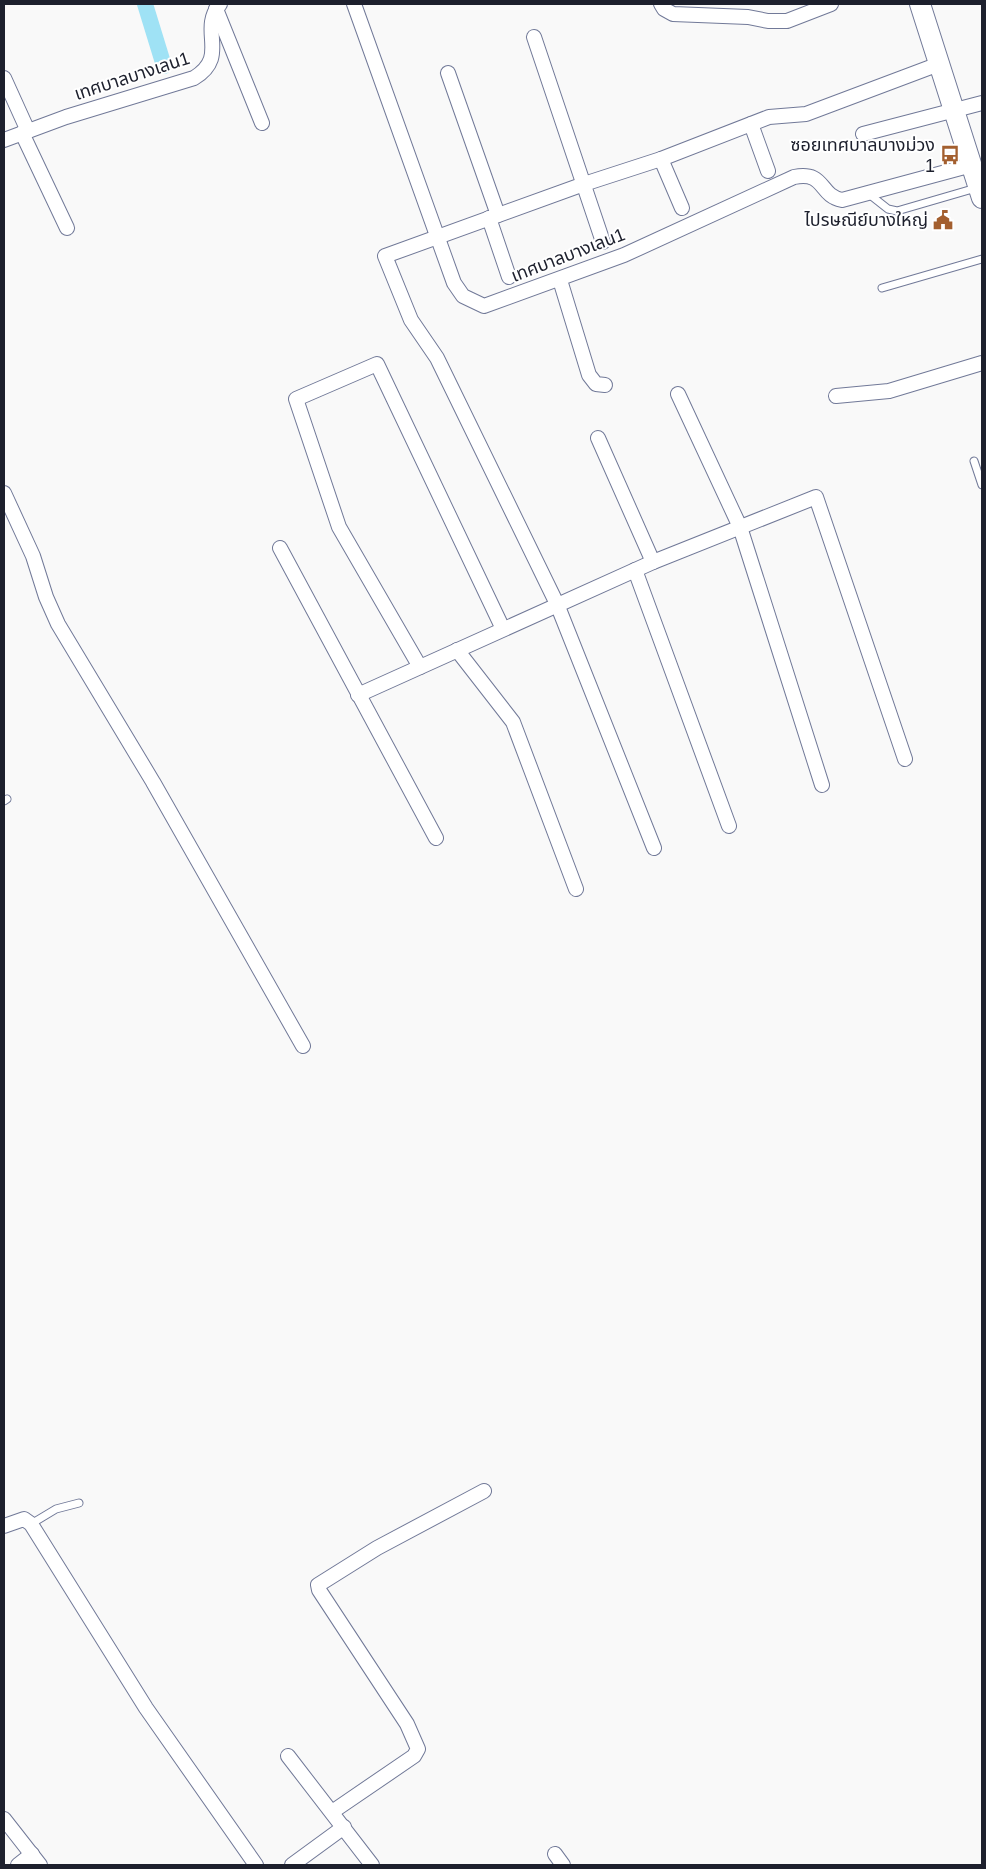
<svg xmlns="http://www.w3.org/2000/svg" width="986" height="1869" viewBox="0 0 986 1869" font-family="Helvetica,'Noto Sans Thai',sans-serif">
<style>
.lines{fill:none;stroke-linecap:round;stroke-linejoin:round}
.canal{stroke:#9fe2f5;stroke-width:16}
.lane-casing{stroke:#717998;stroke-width:9}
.street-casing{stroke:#717998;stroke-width:16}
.secondary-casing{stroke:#717998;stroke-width:22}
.lane{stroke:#fff;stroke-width:7}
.street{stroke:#fff;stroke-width:14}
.secondary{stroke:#fff;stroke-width:20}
.labels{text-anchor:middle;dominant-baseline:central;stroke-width:4;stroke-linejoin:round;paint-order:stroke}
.street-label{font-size:18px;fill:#1d202d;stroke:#fff}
.poi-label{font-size:18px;fill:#1d202d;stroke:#fff;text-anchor:end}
</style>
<rect width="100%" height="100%" fill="#f9f9f9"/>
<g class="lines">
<!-- canal -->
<polyline class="canal" points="145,4 164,66"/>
<defs>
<g id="lane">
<polyline points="869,194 888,209 897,211 976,188"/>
<polyline points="882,288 982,259"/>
<polyline points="974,461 982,485"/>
<polyline points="4,801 7,799"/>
<polyline points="31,1524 56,1509 79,1503"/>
</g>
<g id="street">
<path d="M354,4L454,283L463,296L484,306L624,255L794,177C826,171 818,195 842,200L972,165"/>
<polyline points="661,4 664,9 673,14 748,17 768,21 787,21 831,4"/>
<polyline points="216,9 262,123"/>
<polyline points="534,37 603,242"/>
<polyline points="448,73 498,215"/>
<polyline points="4,78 28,131"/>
<polyline points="751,124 768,171"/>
<polyline points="22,133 67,228"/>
<polyline points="863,134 982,103"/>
<path d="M4,140L66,117L194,78C230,56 198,31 220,4"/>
<polyline points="661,159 682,208"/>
<polyline points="489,218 509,277"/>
<polyline points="560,280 589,375 596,384 605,385"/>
<polyline points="678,394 740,527 822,785"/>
<polyline points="836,396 889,391 982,363"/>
<polyline points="598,438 653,562"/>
<polyline points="4,493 33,556 46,597 58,624 153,782 303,1046"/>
<polyline points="280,548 436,838"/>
<polyline points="635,570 729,826"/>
<polyline points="457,650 513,722 576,889"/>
<polyline points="420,667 339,527 296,399 377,364 503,629"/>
<polyline points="358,695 653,562 816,497 905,759"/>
<polyline points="654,848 557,604 437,358 411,320 385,256 584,184 661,159 769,117 806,114 939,64"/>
<polyline points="4,1526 24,1519 31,1524 146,1708 256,1865"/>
<polyline points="288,1756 372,1865"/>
<polyline points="332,1812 414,1756 418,1749 407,1724 319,1590 318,1585 377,1548 484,1491"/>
<polyline points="4,1819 40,1865"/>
<polyline points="555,1854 563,1865"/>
<polyline points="18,1865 32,1854"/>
<polyline points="292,1865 344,1827"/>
</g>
<polyline id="secondary" points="920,4 982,198"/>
</defs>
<!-- lane casing -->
<use href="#lane" class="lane-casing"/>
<!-- street casing -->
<use href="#street" class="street-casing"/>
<!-- secondary casing -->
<use href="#secondary" class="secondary-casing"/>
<!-- lane -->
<use href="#lane" class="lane"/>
<!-- street -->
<use href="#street" class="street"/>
<!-- secondary -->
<use href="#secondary" class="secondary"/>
</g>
<!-- icons -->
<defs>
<symbol id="bus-bare" viewBox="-9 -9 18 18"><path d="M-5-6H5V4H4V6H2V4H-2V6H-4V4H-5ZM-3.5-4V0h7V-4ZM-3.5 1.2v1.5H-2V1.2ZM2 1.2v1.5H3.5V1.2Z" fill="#a35f2f" stroke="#fff" stroke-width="2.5" paint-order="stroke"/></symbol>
<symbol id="civic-bare" viewBox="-9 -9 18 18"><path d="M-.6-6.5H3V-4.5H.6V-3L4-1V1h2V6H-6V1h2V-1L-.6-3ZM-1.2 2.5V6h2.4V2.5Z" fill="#a35f2f" stroke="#fff" stroke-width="2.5" paint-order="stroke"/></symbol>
</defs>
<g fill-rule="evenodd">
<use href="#bus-bare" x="936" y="141" width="28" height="28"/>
<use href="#civic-bare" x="929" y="206" width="28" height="28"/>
</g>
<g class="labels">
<!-- street labels -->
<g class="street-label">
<text transform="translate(132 76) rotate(-18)">เทศบาลบางเลน1</text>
<text transform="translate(568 255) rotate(-21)">เทศบาลบางเลน1</text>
</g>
<!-- poi labels -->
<g class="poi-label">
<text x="935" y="145">ซอยเทศบาลบางม่วง<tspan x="935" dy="21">1</tspan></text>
<text x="928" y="220">ไปรษณีย์บางใหญ่</text>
</g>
</g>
<!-- border -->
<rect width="986" height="1869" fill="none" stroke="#1d202d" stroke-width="10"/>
</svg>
